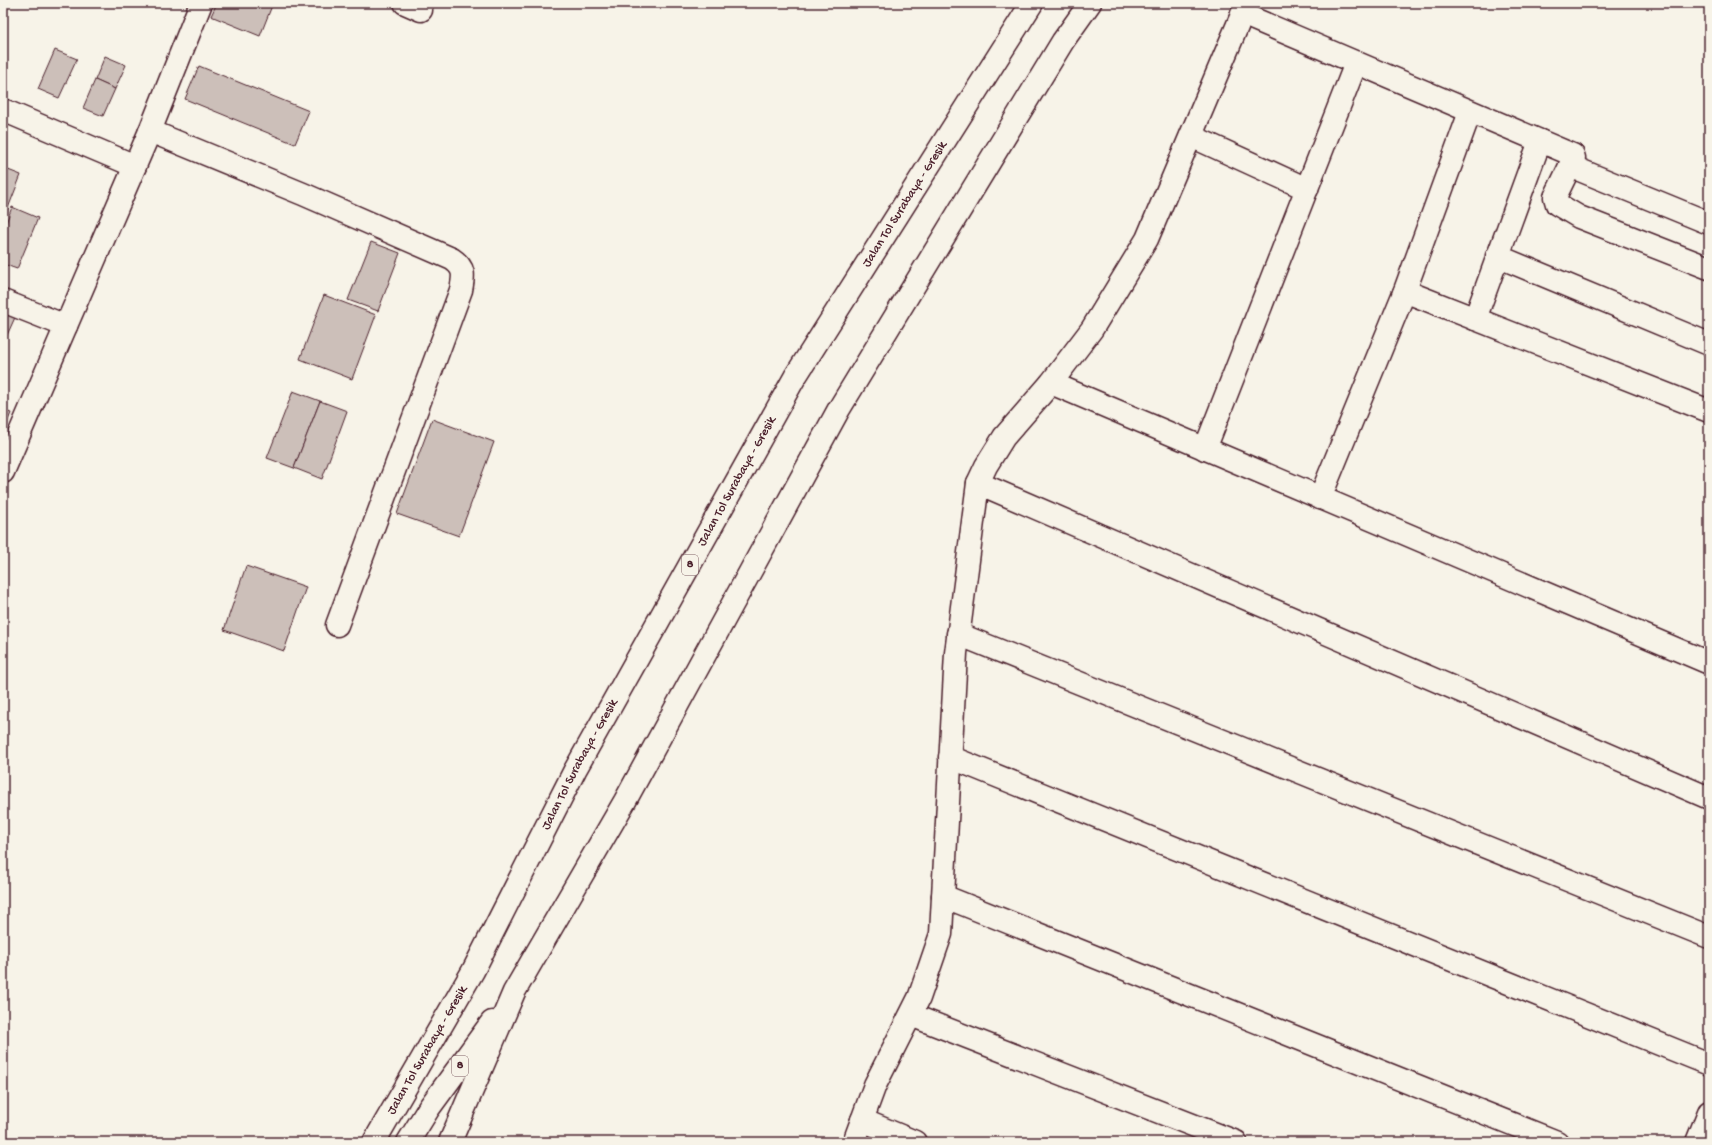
<svg xmlns="http://www.w3.org/2000/svg" width="1712" height="1145" viewBox="0 0 1712 1145" font-family="'Gochi Hand',sans-serif">
<style>
.building{fill:#ccbfb9;stroke:#4a1f2b}
.lines{fill:none;stroke-linecap:round;stroke-linejoin:round}
.minor-casing{stroke:#4a1f2b;stroke-width:25}
.highway-casing{stroke:#4a1f2b;stroke-width:25}
.minor{stroke:#f7f3e8;stroke-width:22}
.highway{stroke:#f7f3e8;stroke-width:22}
.labels{text-anchor:middle;dominant-baseline:central;stroke-width:3;stroke-linejoin:round;paint-order:stroke}
.shield{fill:#f7f3e8;stroke:#7e5f64;stroke-width:1}
.shield-label{font-size:12px;font-weight:bold;fill:#4a1f2b}
.street-label{font-size:13px;fill:#4a1f2b;stroke:#f7f3e8}
</style>
<rect width="100%" height="100%" fill="#f7f3e8"/>
<filter id="ink" filterUnits="userSpaceOnUse"><feTurbulence type="fractalNoise" baseFrequency=".025" numOctaves="2"/><feDisplacementMap in="SourceGraphic" scale="8" xChannelSelector="R" yChannelSelector="G"/><feConvolveMatrix kernelMatrix="1 2 1 2 8 2 1 2 1" color-interpolation-filters="sRGB"/></filter>
<g filter="url(#ink)">
<!-- building -->
<g class="building">
<polygon points="217,3 273,3 260,36 211,16"/>
<polygon points="55,50 77,59 59,98 38,89"/>
<polygon points="105,56 126,65 115,89 95,80"/>
<polygon points="199,66 309,111 295,144 185,99"/>
<polygon points="95,80 115,89 103,116 83,108"/>
<polygon points="3,168 21,175 3,221"/>
<polygon points="12,207 38,218 17,269 3,264 3,231"/>
<polygon points="371,242 400,253 378,311 348,300"/>
<polygon points="324,295 376,315 352,379 300,359"/>
<polygon points="3,306 17,313 3,344"/>
<polygon points="293,391 320,401 294,468 267,458"/>
<polygon points="320,401 347,411 322,479 294,468"/>
<polygon points="3,410 11,413 3,433"/>
<polygon points="432,419 494,442 459,536 397,514"/>
<polygon points="246,566 306,587 284,651 224,630"/>
</g>
<g class="lines">
<defs>
<g id="minor">
<polyline points="405,3 421,10"/>
<polyline points="1242,14 1573,155 1574,158 1555,197 1557,204 1579,217 1709,268"/>
<polyline points="3,110 135,166"/>
<path d="M150,131L303,194L452,259C465,268 464,275 461,290L337,625"/>
<polyline points="1191,136 1307,189"/>
<polyline points="1570,166 1709,223"/>
<polyline points="1497,256 1709,344"/>
<polyline points="1404,293 1470,112"/>
<polyline points="3,301 66,326"/>
<polyline points="1475,319 1540,141"/>
<polyline points="1051,383 1709,663"/>
<polyline points="1205,449 1356,63"/>
<polyline points="3,472 150,131 201,3"/>
<polyline points="978,483 1709,798"/>
<polyline points="1320,498 1404,293 1407,292 1709,411"/>
<polyline points="958,634 1709,937"/>
<polyline points="950,757 1709,1064"/>
<polyline points="943,896 1557,1142"/>
<polyline points="911,1015 1236,1142"/>
<polyline points="862,1120 915,1142"/>
<polyline points="854,1142 875,1085 919,998 941,934 956,653 978,483 986,466 1004,437 1051,383 1092,329 1147,239 1247,3"/>
<polyline points="1697,1142 1709,1112"/>
</g>
<g id="highway">
<path id="s1" d="M374,1142L473,971L575,770L795,377L1032,3"/>
<polyline points="408,1142 429,1108 492,1022"/>
<polyline points="450,1142 514,992 625,801 839,409 1063,41 1090,3"/>
</g>
</defs>
<!-- minor casing -->
<use href="#minor" class="minor-casing"/>
<!-- highway casing -->
<use href="#highway" class="highway-casing"/>
<!-- minor -->
<use href="#minor" class="minor"/>
<!-- highway -->
<use href="#highway" class="highway"/>
</g>
</g>
<g class="labels">
<!-- shield labels -->
<g class="shield">
<rect x="682" y="555" width="16" height="20" rx="3"/>
<rect x="452" y="1056" width="16" height="20" rx="3"/>
</g>
<g class="shield-label">
<text x="690" y="565">8</text>
<text x="460" y="1066">8</text>
</g>
<!-- street labels -->
<g class="street-label">
<text stroke="none"><textPath href="#s1" startOffset="1078">Jalan Tol Surabaya - Gresik</textPath></text>
<text stroke="none"><textPath href="#s1" startOffset="754">Jalan Tol Surabaya - Gresik</textPath></text>
<text stroke="none"><textPath href="#s1" startOffset="430">Jalan Tol Surabaya - Gresik</textPath></text>
<text stroke="none"><textPath href="#s1" startOffset="106">Jalan Tol Surabaya - Gresik</textPath></text>
</g>
</g>
<!-- margin -->
<rect width="1712" height="1145" fill="none" stroke="#f7f3e8" stroke-width="16"/>
<rect x="8" y="8" width="1696" height="1129" fill="none" stroke="#4a1f2b" stroke-width="1.5" filter="url(#ink)"/>
</svg>
